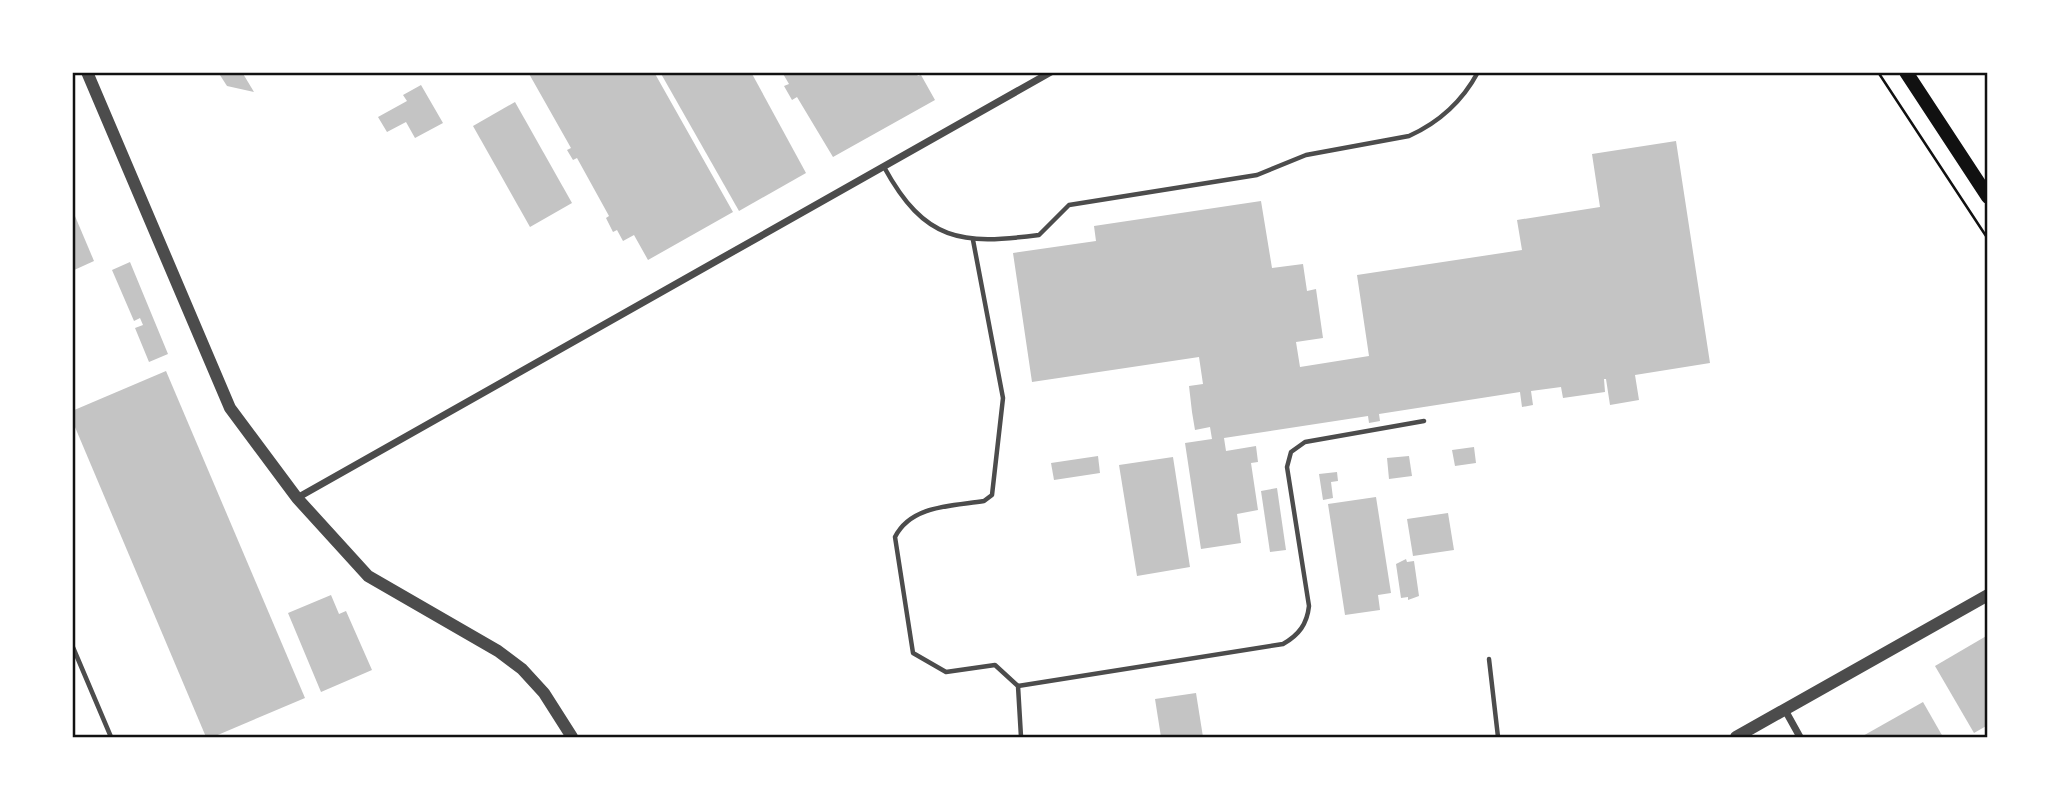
<svg xmlns="http://www.w3.org/2000/svg" width="2060" height="809" viewBox="0 0 2060 809" font-family="'Golos Text',sans-serif">
<style>
.building{fill:#c4c4c4}
.lines{fill:none;stroke-linecap:round;stroke-linejoin:round}
.path{stroke:#111;stroke-width:2.5}
.service{stroke:#4c4c4c;stroke-width:4.5}
.minor{stroke:#4c4c4c;stroke-width:7}
.tertiary{stroke:#4c4c4c;stroke-width:12}
.secondary{stroke:#111;stroke-width:14}
.neatline{fill:none;stroke:#111;stroke-width:2.5}
</style>
<rect width="100%" height="100%" fill="#fff"/>
<!-- building -->
<g class="building">
<polygon points="218,72 242,72 254,92 227,86"/>
<polygon points="528,72 654,72 733,212 648,260 634,235 623,241 617,230 613,232 606,218 609,216 577,158 573,160 567,150 571,148"/>
<polygon points="660,72 751,72 806,173 739,211"/>
<polygon points="782,72 915,72 918,76 921,75 935,100 833,157 797,97 792,100 784,86 789,84"/>
<polygon points="421,85 443,123 415,138 406,122 387,132 378,117 407,101 403,95"/>
<polygon points="515,102 572,203 530,227 473,126"/>
<polygon points="1676,141 1710,363 1635,375 1639,400 1610,405 1606,379 1604,379 1605,392 1563,398 1561,387 1531,391 1533,405 1522,407 1520,392 1379,414 1380,421 1369,423 1368,416 1224,438 1226,451 1256,446 1258,462 1251,463 1258,510 1237,514 1241,543 1201,549 1185,443 1212,439 1210,427 1195,430 1192,412 1189,386 1203,384 1199,357 1032,382 1013,253 1096,241 1094,226 1261,201 1272,268 1303,264 1307,291 1316,289 1323,338 1296,342 1300,367 1369,356 1357,275 1522,250 1517,220 1600,207 1592,154"/>
<polygon points="72,209 94,261 72,271"/>
<polygon points="130,262 168,354 149,362 135,328 143,325 140,318 134,321 112,270"/>
<polygon points="166,371 305,698 213,737 206,737 72,420 72,411"/>
<polygon points="1474,447 1476,463 1455,466 1452,450"/>
<polygon points="1098,456 1100,473 1054,480 1051,463"/>
<polygon points="1409,456 1412,476 1389,479 1387,458"/>
<polygon points="1173,457 1190,567 1137,576 1119,465"/>
<polygon points="1337,472 1338,481 1331,482 1333,498 1323,500 1319,474"/>
<polygon points="1277,488 1286,550 1270,552 1261,491"/>
<polygon points="1376,497 1391,593 1378,595 1380,610 1345,615 1328,504"/>
<polygon points="1448,513 1454,550 1413,556 1407,519"/>
<polygon points="1406,559 1407,562 1414,561 1419,596 1408,600 1408,597 1401,598 1396,564"/>
<polygon points="331,595 339,614 346,611 372,670 321,692 288,613"/>
<polygon points="1988,635 1988,725 1974,733 1935,666"/>
<polygon points="1196,693 1203,737 1161,737 1155,699"/>
<polygon points="1923,702 1943,737 1861,737"/>
</g>
<g class="lines">
<!-- path -->
<polyline class="path" points="1878,72 1988,239"/>
<!-- service -->
<g class="service">
<path d="M884,167C925,242 961,245 1039,235L1069,205L1257,175L1306,155L1409,136C1440,122 1462,102 1478,72"/>
<path d="M973,240L1003,398L992,495L984,501C952,506 911,505 895,537L913,653L946,672L995,665L1018,686L1021,737"/>
<polyline points="72,645 111,737"/>
<polyline points="1489,659 1498,737"/>
<path d="M1018,686L1283,644C1299,635 1307,624 1309,606L1287,467L1291,452L1305,442L1424,421"/>
</g>
<!-- minor -->
<g class="minor">
<polyline points="297,498 1051,72"/>
<polyline points="1785,710 1800,737"/>
</g>
<!-- tertiary -->
<g class="tertiary">
<polyline points="87,72 230,408 297,498 368,576 498,651 522,669 544,693 572,737"/>
<polyline points="1736,737 1988,595"/>
</g>
<!-- secondary -->
<polyline class="secondary" points="1906,72 1988,197"/>
</g>
<!-- border -->
<rect width="2060" height="809" fill="none" stroke="#ffffff" stroke-width="147"/>
<rect x="74" y="74" width="1912" height="662" class="neatline"/>
</svg>
